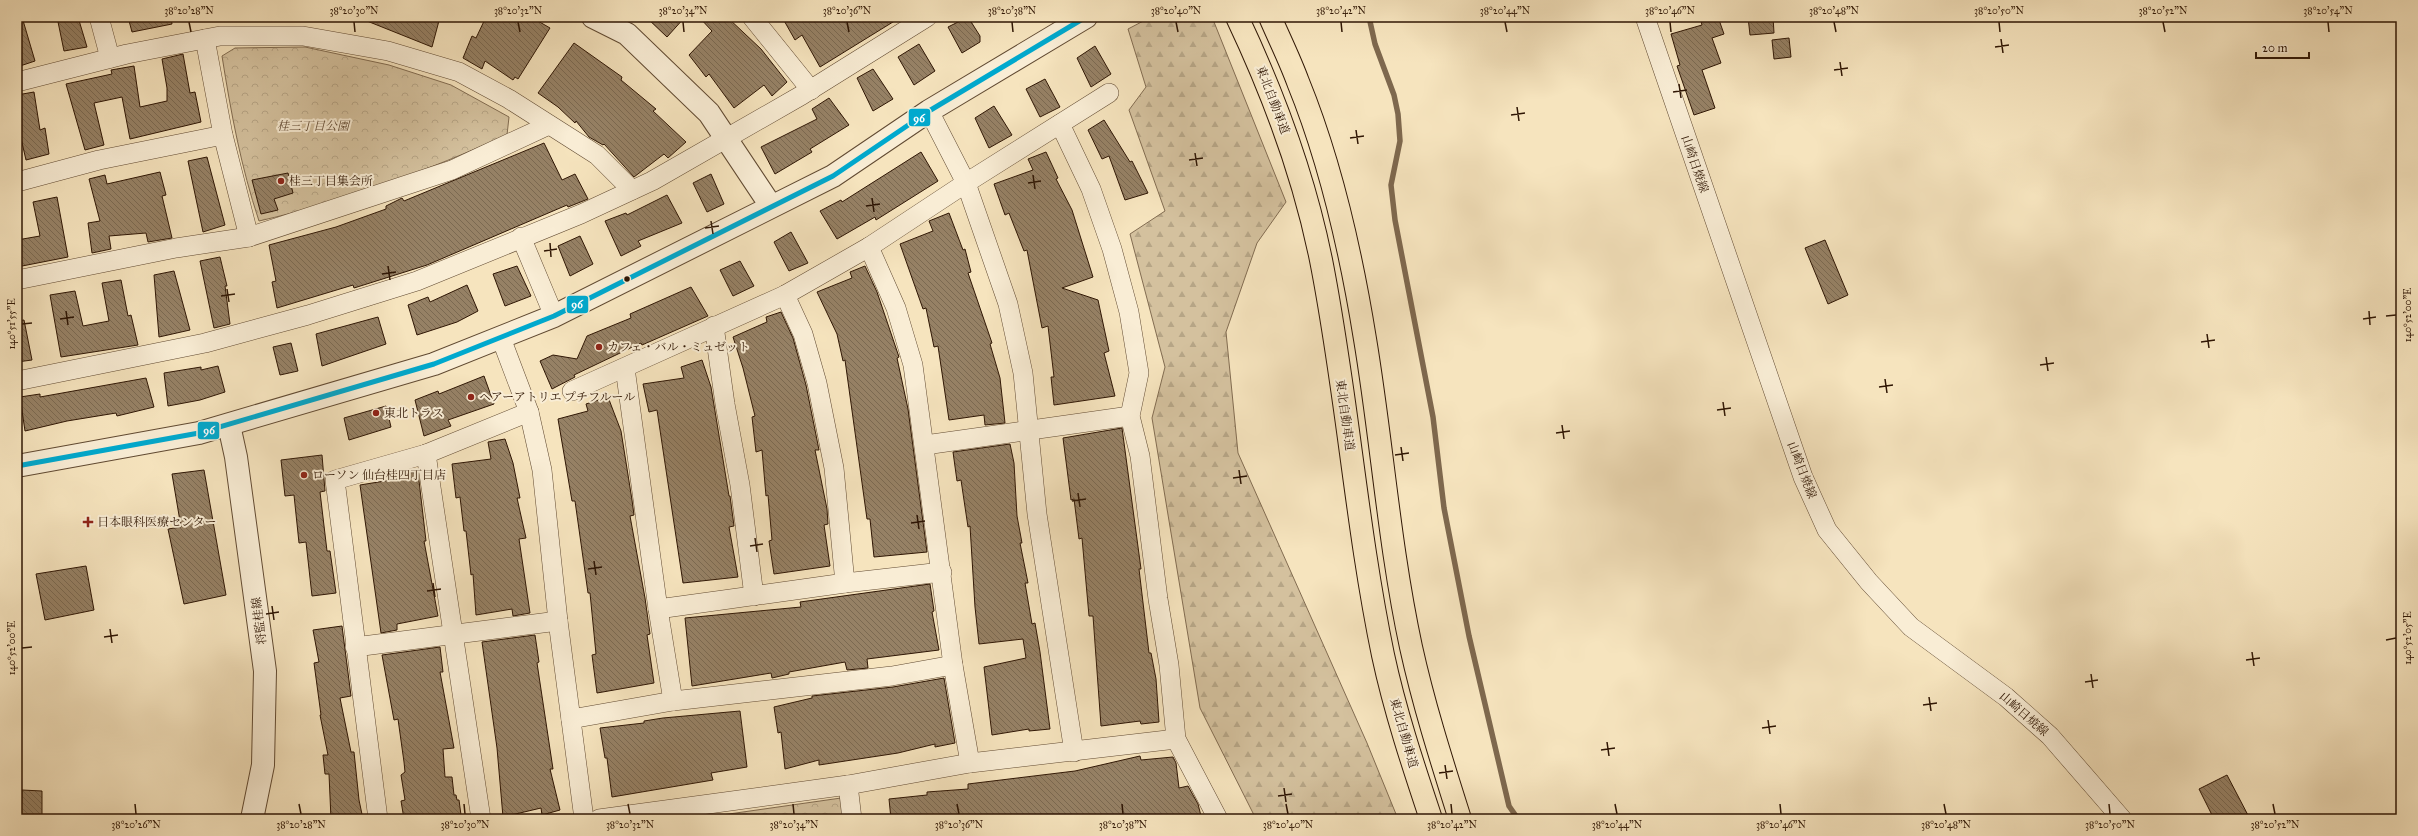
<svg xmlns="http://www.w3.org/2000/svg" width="2418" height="836" viewBox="0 0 2418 836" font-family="'IM FELL Great Primer','Noto Serif JP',serif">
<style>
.forest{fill:url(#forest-firs);stroke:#826c51}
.park{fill:url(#park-crowns);stroke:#826c51}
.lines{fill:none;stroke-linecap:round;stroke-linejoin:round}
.stream{stroke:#7e684e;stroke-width:5.5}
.building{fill:url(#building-back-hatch);stroke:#2f1604}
.minor-casing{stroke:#614a32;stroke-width:20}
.tertiary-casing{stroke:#614a32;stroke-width:24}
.motorway-casing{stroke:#2f1604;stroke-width:24}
.minor{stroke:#f9edd5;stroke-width:19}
.tertiary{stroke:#f9edd5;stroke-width:22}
.motorway{stroke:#f6e4be;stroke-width:22}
.bus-1-casing{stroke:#f9edd5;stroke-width:8}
.bus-1{stroke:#00a9ce;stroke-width:5}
.ticks{fill:none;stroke:#2f1604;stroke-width:1.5}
.poi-dot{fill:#8f2418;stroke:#f9edd5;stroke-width:1.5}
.bus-dot{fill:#2f1604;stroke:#f9edd5;stroke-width:1.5}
.labels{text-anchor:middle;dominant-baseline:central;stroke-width:4;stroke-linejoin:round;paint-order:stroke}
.street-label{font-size:12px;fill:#2f1604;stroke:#f9edd5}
.park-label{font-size:12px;font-style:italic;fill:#614932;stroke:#f9edd5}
.poi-label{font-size:12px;fill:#2f1604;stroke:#f9edd5;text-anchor:start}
.line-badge{stroke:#f9edd5;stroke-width:1.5}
.badge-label{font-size:11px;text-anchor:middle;font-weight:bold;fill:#fff}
.neatline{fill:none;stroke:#2f1604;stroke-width:1.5}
.ticks-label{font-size:10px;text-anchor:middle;fill:#2f1604}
</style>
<defs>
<pattern id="forest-firs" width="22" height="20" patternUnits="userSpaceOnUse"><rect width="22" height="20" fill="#d4c19e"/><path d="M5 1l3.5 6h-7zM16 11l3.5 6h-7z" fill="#b6a586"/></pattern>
<pattern id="park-crowns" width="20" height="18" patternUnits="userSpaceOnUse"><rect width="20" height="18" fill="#d4c19e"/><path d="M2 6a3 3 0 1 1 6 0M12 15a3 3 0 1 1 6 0" fill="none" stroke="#b6a586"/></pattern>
<pattern id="building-back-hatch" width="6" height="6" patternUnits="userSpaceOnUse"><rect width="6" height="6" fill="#968165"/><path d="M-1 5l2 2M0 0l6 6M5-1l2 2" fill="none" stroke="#7b6951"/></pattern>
</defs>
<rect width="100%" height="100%" fill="#f6e4be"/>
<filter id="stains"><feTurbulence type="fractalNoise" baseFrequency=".005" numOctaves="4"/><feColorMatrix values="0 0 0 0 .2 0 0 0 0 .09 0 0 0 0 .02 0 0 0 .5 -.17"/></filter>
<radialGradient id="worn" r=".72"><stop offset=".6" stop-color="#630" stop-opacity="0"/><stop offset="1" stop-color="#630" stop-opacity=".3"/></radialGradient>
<!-- forest -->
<polygon class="forest" points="1151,17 1212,17 1286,202 1257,243 1226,332 1238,453 1367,743 1398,819 1256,819 1200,708 1152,418 1165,367 1130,234 1165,211 1129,110 1146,87 1128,29"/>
<!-- park -->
<g class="park">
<path d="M305,47L389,65L451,85L509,117L507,135C429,170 343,202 259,221C241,167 231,113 222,56L235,48Z"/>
<polygon points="841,798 844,819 694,819"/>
</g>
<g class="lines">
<!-- stream -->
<polyline class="stream" points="1369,17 1375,44 1394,95 1398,114 1400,141 1391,185 1395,220 1433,417 1444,508 1469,636 1509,806 1518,819"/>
</g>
<!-- building -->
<g class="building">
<polygon points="17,17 22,17 35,61 17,67"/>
<polygon points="57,17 78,17 87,47 64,51"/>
<polygon points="128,17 171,17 172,24 132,32"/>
<polygon points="357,17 440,17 432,47"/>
<polygon points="486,17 531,17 550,28 518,79 515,77 513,80 485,61 482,69 463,58 472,36 476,38"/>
<polygon points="646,17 685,17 667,37"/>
<polygon points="699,17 727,17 761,49 787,82 772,96 764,85 734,108 709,74 706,77 689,55 712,31"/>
<polygon points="782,17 901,17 820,67 802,35 795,40"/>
<polygon points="968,17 980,36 980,42 962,53 948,27"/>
<polygon points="1700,17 1718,17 1724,34 1712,38 1721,63 1702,70 1715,108 1694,115 1677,66 1680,65 1671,34 1702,25"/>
<polygon points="1748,17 1773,17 1774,33 1750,35"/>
<polygon points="1789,38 1791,57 1774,59 1772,40"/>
<polygon points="574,43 622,77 621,80 656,109 653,111 686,142 668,158 664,154 634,177 604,144 603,145 589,137 576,121 575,123 558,107 538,93"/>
<polygon points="919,44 935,71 914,85 898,57"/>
<polygon points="1095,46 1111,74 1091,87 1077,58"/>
<polygon points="183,54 190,93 195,92 201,122 130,139 122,97 94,103 104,145 85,150 66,84 112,74 111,70 134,66 140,107 167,101 167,88 162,59"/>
<polygon points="873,69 893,99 873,111 857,78"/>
<polygon points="1045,79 1060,107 1040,117 1026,89"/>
<polygon points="34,92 40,130 45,128 49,154 26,160 17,121 17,95"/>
<polygon points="829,98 849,125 810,149 812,152 775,174 761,147 817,119 812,109"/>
<polygon points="994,106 1012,135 989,148 975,118"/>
<polygon points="1104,120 1130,162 1132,161 1148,193 1125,200 1109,156 1102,159 1088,130"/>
<polygon points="544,143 562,180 575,174 588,199 568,207 567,205 427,265 354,288 353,285 277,308 272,282 276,281 269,245 336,227 386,209 386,206 402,198 404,201"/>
<polygon points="921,152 938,181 876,220 875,217 837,239 820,211 841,200 842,202"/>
<polygon points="1046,152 1058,178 1056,179 1072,210 1093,277 1062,288 1098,300 1109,351 1104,353 1115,396 1054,405 1051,377 1054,377 1048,326 1042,328 1027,250 1024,251 1009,213 1005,215 994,184 1033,170 1028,159"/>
<polygon points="207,157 225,225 203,232 188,161"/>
<polygon points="160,172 166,195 162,196 172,238 148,242 146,233 109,236 111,249 92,253 88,223 100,221 89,179 105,175 107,184"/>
<polygon points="288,173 293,193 274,199 278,210 261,214 252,180"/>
<polygon points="711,174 724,204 707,212 693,183"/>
<polygon points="667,195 682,223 638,241 641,246 621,256 605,221 626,213 627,215"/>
<polygon points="57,197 68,257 17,267 17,240 40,236 33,202"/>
<polygon points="949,213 963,250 965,249 971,272 968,273 992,343 990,344 1000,378 1005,423 985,425 984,415 949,420 938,346 934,347 926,308 923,309 900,244 933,231 929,221"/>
<polygon points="791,232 808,263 789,271 774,242"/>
<polygon points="580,236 593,264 570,276 558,246"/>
<polygon points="1825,240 1848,295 1828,304 1805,248"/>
<polygon points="220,257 227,286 225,286 230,324 214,328 200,261"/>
<polygon points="740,261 754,286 733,296 720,270"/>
<polygon points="517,266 531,296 505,306 493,274"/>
<polygon points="865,266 877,292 899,357 897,358 908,409 927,552 874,557 870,519 867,519 845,360 843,361 837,334 817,292 852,278 850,272"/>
<polygon points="174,271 190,330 159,337 154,275"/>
<polygon points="121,280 128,316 131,315 138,345 61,357 50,295 75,291 83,326 109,321 102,283"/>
<polygon points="467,285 478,311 457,322 417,335 408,305 428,297 430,302"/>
<polygon points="691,287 708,316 642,345 641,343 574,375 575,377 552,389 540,361 553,355 577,359 587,336 631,318 630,314"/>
<polygon points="781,312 793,338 806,385 819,450 815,450 827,509 828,524 824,525 830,566 774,574 769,541 772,540 768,495 766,496 762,450 756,452 752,417 755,416 743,368 733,337 767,322 766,317"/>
<polygon points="378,317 386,344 322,366 316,334"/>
<polygon points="24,320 32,360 17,362 17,321"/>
<polygon points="291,343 298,371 280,375 273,347"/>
<polygon points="702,360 711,387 729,496 730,496 734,526 729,527 738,577 683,583 657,410 649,412 643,384 684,378 681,367"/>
<polygon points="218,366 225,392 200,400 168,406 164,373 201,367 201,370"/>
<polygon points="484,376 494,404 448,420 451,426 424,436 415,400 438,391 439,394"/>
<polygon points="146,378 154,407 117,416 116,413 67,421 25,431 20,397 40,394 40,397"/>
<polygon points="608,397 621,431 632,500 634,515 630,516 645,598 650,634 647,635 654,683 597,693 592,655 596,654 590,593 588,593 575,501 572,501 558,419 588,411 586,404"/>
<polygon points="386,406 391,427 349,440 344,418"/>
<polygon points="1122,428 1141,569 1139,569 1149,653 1151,653 1156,679 1159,722 1141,724 1140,721 1101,726 1093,616 1089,616 1082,538 1079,539 1074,499 1071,500 1063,438"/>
<polygon points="505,439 513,463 520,498 517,498 526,538 519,539 530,613 513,616 512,609 476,615 473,574 471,575 466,531 464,531 460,497 456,498 452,464 491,459 488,442"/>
<polygon points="1010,444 1014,463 1017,516 1022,543 1020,543 1028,583 1025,583 1032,624 1035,623 1040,652 1050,729 1029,731 1029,729 992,735 984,667 1026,658 1023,639 979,644 975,607 970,526 968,527 961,480 957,481 953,452"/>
<polygon points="322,455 325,491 320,492 327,551 330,551 336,593 312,596 306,542 299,543 294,495 285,496 281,460"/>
<polygon points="204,470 226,595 184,604 168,529 181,527 172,474"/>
<polygon points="418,472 426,541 424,541 438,616 397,624 397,630 381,633 360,485 397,479 397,474"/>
<polygon points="86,566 94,610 45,620 36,574"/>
<polygon points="930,584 934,611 932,612 939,650 867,659 868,668 847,670 845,662 789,672 789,674 772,678 771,673 692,686 685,618 801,607 800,602"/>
<polygon points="342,626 351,696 340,698 351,752 354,752 359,800 363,819 331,819 329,774 325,774 323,755 328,755 320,715 321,715 314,663 319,662 313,630"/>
<polygon points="535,635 539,662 537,663 553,769 550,769 560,810 542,815 541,808 503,817 497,748 482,642"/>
<polygon points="440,647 443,672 440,672 454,748 443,749 445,777 452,777 454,795 456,795 457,800 459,800 461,815 456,816 457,819 404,819 401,801 405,800 401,775 405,772 404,762 398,719 394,720 382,655"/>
<polygon points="944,678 955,743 935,747 935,744 898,753 819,765 819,760 785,769 781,732 778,733 774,707 812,698 812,696 893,687"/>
<polygon points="740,711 747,767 711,773 713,780 612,797 607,758 605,758 600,728 644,723 644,721 663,718"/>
<polygon points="1140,756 1141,760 1173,757 1176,763 1179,788 1188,786 1198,804 1201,816 1181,819 891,819 889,799 927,795 927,792 968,789 968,784 1075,771"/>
<polygon points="2227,775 2250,819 2214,819 2199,789"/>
<polygon points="22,790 42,791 42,819 21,819"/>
</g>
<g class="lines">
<defs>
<g id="minor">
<polyline points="99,17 110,58"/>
<polyline points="752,17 811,90"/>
<polyline points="1645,17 1803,477 1827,530 1869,582 1911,627 2006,697 2050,736 2122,819"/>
<polyline points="205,39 223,135"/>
<polyline points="17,82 127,54 220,36 303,36 388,51 459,72 509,99 597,155 632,190"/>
<polyline points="929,111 966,183 1008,304 1023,373 1037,514 1074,752"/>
<polyline points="1060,124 1091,189 1112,249 1129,312 1139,373 1130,416 1140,456 1158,599 1169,665 1176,739 1218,819"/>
<polyline points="17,182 99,160 223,135 249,237"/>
<polyline points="521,237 554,316"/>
<polyline points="869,247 896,308 913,365 953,665 970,763"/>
<polyline points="17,280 176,248 249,237 452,170 549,125"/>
<polyline points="785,295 803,334 817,383 834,468 845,583"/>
<polyline points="714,326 725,404 740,485 754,596"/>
<polyline points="501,338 529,412 542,470 558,621 584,819"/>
<polyline points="625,368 658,609 673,701"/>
<polyline points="17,381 205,343 308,315 417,281 581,214 652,181 802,95 927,17"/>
<polyline points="572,391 785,295 869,247 966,183 1109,93"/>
<polyline points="925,445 1130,416"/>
<polyline points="426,454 481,819"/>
<polyline points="658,609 845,583 942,572"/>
<polyline points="355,647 558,621"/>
<polyline points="571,719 673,701 892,676 953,665"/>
<polyline points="848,785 852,819"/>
<polyline points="378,819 335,480 426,454 529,412"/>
<polyline points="599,819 848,785 970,763 1176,739"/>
</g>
<g id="tertiary">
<polyline points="593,17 627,34 709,113 771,206"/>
<polyline points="229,425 236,457 265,671 263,765 252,819"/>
<polyline points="17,466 199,433 434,364 554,316 833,176 929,111 1086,17"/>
</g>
<g id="motorway">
<path d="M1237,17C1274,95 1304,176 1321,260C1347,391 1356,525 1383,655C1395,711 1413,765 1431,819"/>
<path d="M1270,17C1279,38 1290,60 1298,82C1331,163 1351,252 1365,339C1382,441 1389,545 1411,647C1424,706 1442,762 1460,819"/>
</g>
</defs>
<!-- minor casing -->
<use href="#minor" class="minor-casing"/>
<!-- tertiary casing -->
<use href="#tertiary" class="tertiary-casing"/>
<!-- motorway casing -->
<use href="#motorway" class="motorway-casing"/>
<!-- minor -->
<use href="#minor" class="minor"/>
<!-- tertiary -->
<use href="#tertiary" class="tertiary"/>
<!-- motorway -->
<use href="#motorway" class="motorway"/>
<defs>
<polyline id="bus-1" points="17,466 199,433 434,364 554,316 833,176 929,111 1086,17"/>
</defs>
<!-- bus-1 casing -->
<use href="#bus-1" class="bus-1-casing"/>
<!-- bus-1 -->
<use href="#bus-1" class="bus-1"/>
</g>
<!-- ticks -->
<path class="ticks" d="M189,22L191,32M354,22L355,32M518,22L520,32M683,22L684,32M847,22L849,32M1012,22L1013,32M1176,22L1178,32M1341,22L1342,32M1505,22L1507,32M1670,22L1671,32M1834,22L1836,32M1999,22L2000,32M2163,22L2165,32M2328,22L2329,32M2001,39L2003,53M1995,47L2009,45M1840,62L1842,76M1834,70L1848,68M1679,84L1681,98M1673,92L1687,90M1517,107L1519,121M1511,115L1525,113M1356,130L1358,144M1350,138L1364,136M1195,153L1197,166M1189,160L1203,158M1033,175L1035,189M1028,183L1041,181M872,198L874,212M866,206L880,204M711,221L713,234M705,228L719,226M550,243L551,257M544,251L557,249M388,266L390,280M382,274L396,272M227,289L229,302M221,296L235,294M66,311L68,325M2369,311L2370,325M2386,316L2396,315M60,319L74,317M2363,319L2376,317M22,324L32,323M2207,334L2209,348M2201,342L2215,340M2046,357L2048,371M2040,365L2054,363M1885,379L1887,393M1879,387L1893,385M1723,402L1725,416M1717,410L1731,408M1562,425L1564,439M1556,433L1570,431M1401,447L1403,461M1395,455L1409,453M1239,470L1241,484M1233,478L1247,476M1078,493L1080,507M1072,501L1086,499M917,515L919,529M911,523L925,521M755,538L757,552M750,546L763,544M594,561L596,575M588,569L602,567M433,583L435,597M427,591L441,589M272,606L274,620M266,614L279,612M110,629L112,643M104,637L118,635M2386,640L2396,638M22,648L32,647M2252,652L2254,666M2246,660L2260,658M2091,674L2093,688M2085,682L2098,680M1929,697L1931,711M1923,705L1937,703M1768,720L1770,734M1762,728L1776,726M1607,742L1609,756M1601,750L1615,748M1445,765L1447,779M1439,773L1453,771M1284,788L1286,802M1278,796L1292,794M135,804L136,814M299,804L301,814M464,804L465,814M628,804L630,814M793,804L794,814M957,804L959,814M1122,804L1123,814M1286,804L1288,814M1451,804L1452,814M1615,804L1617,814M1780,804L1781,814M1944,804L1946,814M2109,804L2110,814M2273,804L2275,814"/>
<!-- markers -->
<g class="poi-dot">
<circle cx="281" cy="181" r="4"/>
<circle cx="599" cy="347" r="4"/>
<circle cx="471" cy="397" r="4"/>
<circle cx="376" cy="413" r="4"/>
<circle cx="304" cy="475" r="4"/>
<path d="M86 516h4v4h4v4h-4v4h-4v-4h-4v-4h4z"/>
</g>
<circle class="bus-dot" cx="627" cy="279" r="3.5"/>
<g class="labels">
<!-- street labels -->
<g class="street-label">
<text transform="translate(1273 100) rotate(69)">東北自動車道</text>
<text transform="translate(1695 164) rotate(71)">山崎日焼線</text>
<text transform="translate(1345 415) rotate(82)">東北自動車道</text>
<text transform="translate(1802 470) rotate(69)">山崎日焼線</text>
<text transform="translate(259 621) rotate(-97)">将監桂線</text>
<text transform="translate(2024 714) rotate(41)">山崎日焼線</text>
<text transform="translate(1404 733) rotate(74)">東北自動車道</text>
</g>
<!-- park labels -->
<g class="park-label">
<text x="313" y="126">桂三丁目公園</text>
</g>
<!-- poi labels -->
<g class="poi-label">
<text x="289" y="181">桂三丁目集会所</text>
<text x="607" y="347">カフェ・バル・ミュゼット</text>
<text x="479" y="397">ヘアーアトリエ プチフルール</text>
<text x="384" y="413">東北トラス</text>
<text x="312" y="475">ローソン 仙台桂四丁目店</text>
<text x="97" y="522">日本眼科医療センター</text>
</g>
</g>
<g class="line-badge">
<rect x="908" y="108" width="23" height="19" rx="4" fill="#00a9ce"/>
<rect x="566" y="295" width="23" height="19" rx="4" fill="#00a9ce"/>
<rect x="197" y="421" width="23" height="19" rx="4" fill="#00a9ce"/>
</g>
<g class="badge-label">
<text x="919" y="122">96</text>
<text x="577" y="308">96</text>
<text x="209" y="434">96</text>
</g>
<!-- margin -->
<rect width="2418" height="836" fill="none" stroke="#f6e4be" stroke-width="44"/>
<!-- scale -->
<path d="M2256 52v6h53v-6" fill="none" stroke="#2f1604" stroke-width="2"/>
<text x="2262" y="52" font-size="12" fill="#2f1604" stroke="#f9edd5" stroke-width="3" paint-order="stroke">20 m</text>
<rect x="22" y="22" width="2374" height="792" class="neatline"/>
<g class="ticks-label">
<text x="189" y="14">38°20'28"N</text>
<text x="354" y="14">38°20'30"N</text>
<text x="518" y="14">38°20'32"N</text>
<text x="683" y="14">38°20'34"N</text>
<text x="847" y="14">38°20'36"N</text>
<text x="1012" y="14">38°20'38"N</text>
<text x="1176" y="14">38°20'40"N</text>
<text x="1341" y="14">38°20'42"N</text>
<text x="1505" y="14">38°20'44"N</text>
<text x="1670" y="14">38°20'46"N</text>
<text x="1834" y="14">38°20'48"N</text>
<text x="1999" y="14">38°20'50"N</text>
<text x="2163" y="14">38°20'52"N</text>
<text x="2328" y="14">38°20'54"N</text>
<text transform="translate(2407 315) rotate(-90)" y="4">140°52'00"E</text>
<text transform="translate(11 324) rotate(-90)" y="4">140°51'55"E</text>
<text transform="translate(2407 638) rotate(-90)" y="4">140°52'05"E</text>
<text transform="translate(11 648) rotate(-90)" y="4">140°52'00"E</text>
<text x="136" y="828">38°20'26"N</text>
<text x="301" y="828">38°20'28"N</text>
<text x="465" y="828">38°20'30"N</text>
<text x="630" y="828">38°20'32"N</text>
<text x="794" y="828">38°20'34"N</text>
<text x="959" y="828">38°20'36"N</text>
<text x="1123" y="828">38°20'38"N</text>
<text x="1288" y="828">38°20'40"N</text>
<text x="1452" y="828">38°20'42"N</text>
<text x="1617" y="828">38°20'44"N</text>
<text x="1781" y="828">38°20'46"N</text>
<text x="1946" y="828">38°20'48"N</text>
<text x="2110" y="828">38°20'50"N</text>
<text x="2275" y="828">38°20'52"N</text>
</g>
<rect width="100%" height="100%" filter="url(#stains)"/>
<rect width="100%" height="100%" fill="url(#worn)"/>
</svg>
